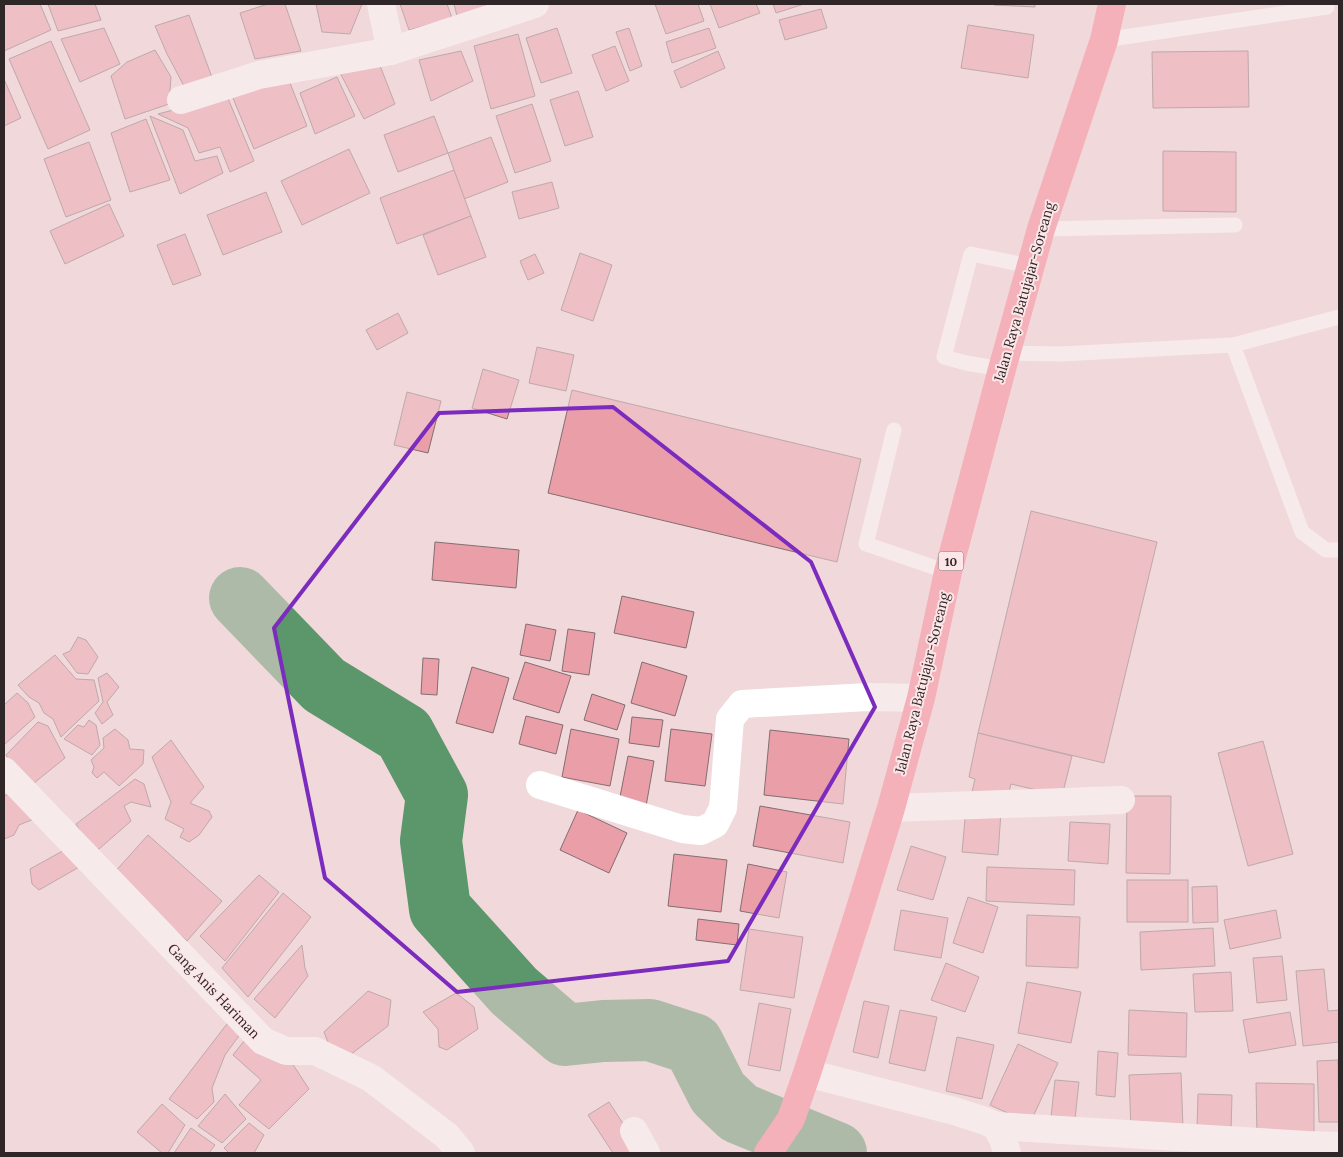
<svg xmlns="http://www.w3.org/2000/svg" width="1343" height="1157" viewBox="0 0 1343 1157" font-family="Lora,serif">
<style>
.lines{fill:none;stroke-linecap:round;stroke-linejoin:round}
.river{stroke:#5c966b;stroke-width:62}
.building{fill:#ea9fa8;stroke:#826e70}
.lane{stroke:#fff;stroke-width:15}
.street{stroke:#fff;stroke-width:28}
.highway{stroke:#fa8093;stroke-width:28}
.marked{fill:none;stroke:#7b2cbf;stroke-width:4;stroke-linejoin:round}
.labels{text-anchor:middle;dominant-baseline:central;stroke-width:4;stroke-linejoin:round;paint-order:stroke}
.shield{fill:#fde6e8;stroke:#6d6061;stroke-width:1}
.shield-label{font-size:12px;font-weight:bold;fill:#2f2627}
.street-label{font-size:14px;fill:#2f2627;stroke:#fde6e8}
</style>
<rect width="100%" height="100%" fill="#f0d8db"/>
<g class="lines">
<!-- river -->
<polyline class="river" points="240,598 324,685 404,734 437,795 431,841 440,909 514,991 565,1035 603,1031 650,1030 693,1044 718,1093 739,1113 836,1153"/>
</g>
<!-- building -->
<g class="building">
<polygon points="4,4 40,4 51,30 4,51"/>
<polygon points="48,4 95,4 101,20 58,31"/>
<polygon points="268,4 285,4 301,51 255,59 240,13"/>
<polygon points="316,4 362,4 350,34 322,32"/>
<polygon points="400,4 447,4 452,18 409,30"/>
<polygon points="454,4 485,4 487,10 457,16"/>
<polygon points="655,4 698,4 704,21 666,34"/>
<polygon points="710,4 756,4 760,13 719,28"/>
<polygon points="773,4 804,4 776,13"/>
<polygon points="994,4 1035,4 1035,7 994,5"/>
<polygon points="821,9 827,28 785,40 779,20"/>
<polygon points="189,15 213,80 184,86 167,54 155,26"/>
<polygon points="968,25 1034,35 1028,78 961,68"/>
<polygon points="104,28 120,64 80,82 61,39"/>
<polygon points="557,28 572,73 541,83 526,38"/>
<polygon points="629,28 642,66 630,71 616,32"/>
<polygon points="709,28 716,48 672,63 666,42"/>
<polygon points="518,34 535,96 491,109 474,46"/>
<polygon points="51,41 90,130 48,149 9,59"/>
<polygon points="615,46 629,81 606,91 592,55"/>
<polygon points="155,50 171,77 169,104 125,119 111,76 127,62"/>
<polygon points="461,51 473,81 431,101 419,60"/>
<polygon points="718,51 725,68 681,88 674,71"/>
<polygon points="1248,51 1249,107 1153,108 1152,52"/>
<polygon points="377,58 395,104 364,119 337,67"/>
<polygon points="337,77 355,116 315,134 300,93"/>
<polygon points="288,78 307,126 254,149 230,91"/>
<polygon points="4,79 21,118 4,126"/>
<polygon points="578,91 593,137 565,146 550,100"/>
<polygon points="227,96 254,161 230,172 220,147 199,153 188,128 158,114"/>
<polygon points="532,104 551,161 515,173 496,116"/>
<polygon points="150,116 183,130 195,161 217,156 223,173 180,194"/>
<polygon points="434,116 448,153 398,172 384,135"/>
<polygon points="146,119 170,180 130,192 111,133"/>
<polygon points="491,137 508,182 464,199 448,153"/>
<polygon points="89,142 111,200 66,217 44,159"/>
<polygon points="349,149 370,193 302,225 281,181"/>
<polygon points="1163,151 1236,152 1236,212 1163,211"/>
<polygon points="454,170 471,216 397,244 380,198"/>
<polygon points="552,182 559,208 519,219 512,192"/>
<polygon points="266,192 282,232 223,255 207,215"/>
<polygon points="109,204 124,236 65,264 50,231"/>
<polygon points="471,216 486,257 438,275 423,235"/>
<polygon points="185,234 201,275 173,285 157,245"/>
<polygon points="580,253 612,265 593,321 561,310"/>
<polygon points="535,254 544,273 528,280 520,261"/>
<polygon points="398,313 408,333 377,350 366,330"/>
<polygon points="537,347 574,355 566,391 529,383"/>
<polygon points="483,369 519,380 507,419 472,408"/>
<polygon points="572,390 861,459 837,562 548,493"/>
<polygon points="407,392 441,401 428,453 394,445"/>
<polygon points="1031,511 1157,542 1104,763 978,733"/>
<polygon points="435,542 519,550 516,588 432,580"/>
<polygon points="622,596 694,612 686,648 614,633"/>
<polygon points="526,624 556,630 550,661 520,655"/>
<polygon points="568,629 595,633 589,675 562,671"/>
<polygon points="78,637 86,640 98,657 88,674 77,673 63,654 70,651"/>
<polygon points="55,655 76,679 94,680 99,701 61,737 53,719 44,713 39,703 29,697 18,685"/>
<polygon points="423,658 439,659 437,695 421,694"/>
<polygon points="525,662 571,676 559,713 513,699"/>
<polygon points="642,662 687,676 675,716 631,703"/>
<polygon points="472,667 509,678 493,733 456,723"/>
<polygon points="107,673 119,687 107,702 113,715 102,724 95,713 103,702 98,678"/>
<polygon points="17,693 28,703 35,717 4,745 4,705"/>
<polygon points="592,694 625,705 617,730 584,720"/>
<polygon points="526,716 563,725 556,754 519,744"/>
<polygon points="632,717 663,720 659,747 629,743"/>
<polygon points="89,720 96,725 100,745 92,755 64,739 78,725 84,727"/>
<polygon points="38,722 48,726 65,758 34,783 13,767 6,755"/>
<polygon points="115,729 128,740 130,749 144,750 143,764 119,786 104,772 97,778 92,773 94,767 91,760 104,748 103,738"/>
<polygon points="571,729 619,739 610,786 562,777"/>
<polygon points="671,729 712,734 705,786 665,781"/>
<polygon points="770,730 849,739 843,804 764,795"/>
<polygon points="978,733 1072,756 1062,796 1011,784 1007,800 972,792 975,779 969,777"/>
<polygon points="171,740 204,787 190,803 209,811 212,817 199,835 189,842 180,837 184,829 165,819 171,802 152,757"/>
<polygon points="1263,741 1293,854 1248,866 1218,753"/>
<polygon points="628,756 654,761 645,812 618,807"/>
<polygon points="135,779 144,784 151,807 131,802 124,806 131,821 99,849 91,851 76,824"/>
<polygon points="13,792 39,817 19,825 14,835 4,839 4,796"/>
<polygon points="1127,796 1171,796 1170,874 1126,873"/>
<polygon points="760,806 850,822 843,863 753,846"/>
<polygon points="966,808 1001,812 998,855 962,852"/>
<polygon points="578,810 627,833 609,873 560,850"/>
<polygon points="1070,822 1110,824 1108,864 1068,861"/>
<polygon points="148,835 222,901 187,941 113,874"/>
<polygon points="911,846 946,857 933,900 897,890"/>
<polygon points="68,848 81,866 39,890 32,884 30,869"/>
<polygon points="674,854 727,860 721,912 668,906"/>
<polygon points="748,864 787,872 779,918 740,911"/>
<polygon points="987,867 1075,870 1074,905 986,901"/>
<polygon points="259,875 279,892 225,961 200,936"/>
<rect x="1127" y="880" width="61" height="42"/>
<polygon points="1217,886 1218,922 1193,923 1192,887"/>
<polygon points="283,893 311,917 248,997 222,968"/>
<polygon points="968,897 998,907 983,953 953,943"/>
<polygon points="901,910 948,918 941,958 894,950"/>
<polygon points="1276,910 1281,938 1230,949 1224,920"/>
<polygon points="1027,915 1080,917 1078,968 1026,966"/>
<polygon points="698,919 739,924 737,945 696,940"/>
<polygon points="1213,928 1215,966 1141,970 1140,932"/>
<polygon points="749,929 803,937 794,998 740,990"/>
<polygon points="302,945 305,968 308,976 275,1018 254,999"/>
<polygon points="1282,956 1287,1000 1257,1003 1253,958"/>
<polygon points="946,963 979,977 965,1012 931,1000"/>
<polygon points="1324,969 1328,1011 1339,1010 1339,1042 1303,1046 1296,971"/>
<polygon points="1231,972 1233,1011 1195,1012 1193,974"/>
<polygon points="1027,982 1081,992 1071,1043 1018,1033"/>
<polygon points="368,991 391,1000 388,1026 346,1058 333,1055 324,1032"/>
<polygon points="456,993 474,1007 478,1029 447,1050 439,1047 438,1029 423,1012"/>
<polygon points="864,1001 889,1006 878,1058 853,1052"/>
<polygon points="759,1003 791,1009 780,1071 748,1065"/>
<polygon points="900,1010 937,1017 925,1071 889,1063"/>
<polygon points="1129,1010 1187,1013 1186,1057 1128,1055"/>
<polygon points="1290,1012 1296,1045 1249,1053 1243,1020"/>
<polygon points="230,1020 241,1033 225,1055 212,1088 214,1102 197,1119 169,1099"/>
<polygon points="957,1037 994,1045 982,1099 946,1091"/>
<polygon points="244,1041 256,1041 290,1060 309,1089 269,1129 239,1105 261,1080 233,1055"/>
<polygon points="1018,1044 1058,1063 1030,1123 990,1105"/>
<polygon points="1098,1051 1118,1053 1115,1097 1096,1095"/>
<polygon points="1338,1060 1339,1122 1319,1122 1317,1061"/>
<polygon points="1181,1073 1183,1128 1131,1130 1129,1075"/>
<polygon points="1055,1080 1079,1082 1075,1119 1051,1117"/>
<polygon points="1256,1083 1314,1084 1314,1138 1257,1138"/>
<polygon points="225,1094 246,1119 222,1143 198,1126"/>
<polygon points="1198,1094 1232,1095 1231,1132 1197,1130"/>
<polygon points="609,1102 642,1153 613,1153 588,1115"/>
<polygon points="162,1104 185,1125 168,1153 162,1153 137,1132"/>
<polygon points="249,1123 264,1135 254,1153 229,1153 224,1148"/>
<polygon points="191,1128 215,1145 209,1153 174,1153"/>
</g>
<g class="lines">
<!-- lane -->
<g class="lane">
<polyline points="1104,40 1327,7"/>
<polyline points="1041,229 1235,225"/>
<polyline points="1233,345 1302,532 1326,550 1339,550"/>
<polyline points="1007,353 1061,354 1233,345 1339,317"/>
<polyline points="1002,369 966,363 944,357 971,254 1030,266"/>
<polyline points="894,430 866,544 948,572"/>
</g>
<!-- street -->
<g class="street">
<polyline points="381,4 391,51"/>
<polyline points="181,100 259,75 391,51 535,4"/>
<polyline points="4,771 263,1041 286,1051 315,1051 371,1078 447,1136 461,1153"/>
<polyline points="540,785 682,829 701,831 715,824 723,808 730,719 742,704 868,697 921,698"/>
<polyline points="891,808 1121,800"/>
<polyline points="807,1073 954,1111 985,1121 996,1126 1003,1139 1007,1153"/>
<polyline points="996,1126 1308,1145 1339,1146"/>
<polyline points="634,1131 646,1153"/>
</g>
<!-- highway -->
<polyline class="highway" points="768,1153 791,1119 807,1073 858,915 891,808 921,698 948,572 1002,369 1041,229 1104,40 1112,4"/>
</g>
<!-- marked area -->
<path d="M0 0H1343V1157H0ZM613,407L811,562L875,707L728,961L457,992L325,878L274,628L439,413Z" fill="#f0d8db" fill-opacity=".55" fill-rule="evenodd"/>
<path class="marked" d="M613,407L811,562L875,707L728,961L457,992L325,878L274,628L439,413Z"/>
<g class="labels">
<!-- shield labels -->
<rect class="shield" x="938.5" y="551.5" width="25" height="19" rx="4"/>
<g class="shield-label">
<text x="951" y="561">10</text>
</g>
<!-- street labels -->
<g class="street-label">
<text transform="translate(1024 292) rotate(-74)">Jalan Raya Batujajar-Soreang</text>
<text transform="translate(922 683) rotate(-76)">Jalan Raya Batujajar-Soreang</text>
<text transform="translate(214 991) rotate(46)">Gang Anis Hariman</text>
</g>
</g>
<!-- border -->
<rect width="1343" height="1157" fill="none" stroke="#2f2627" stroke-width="10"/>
</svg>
